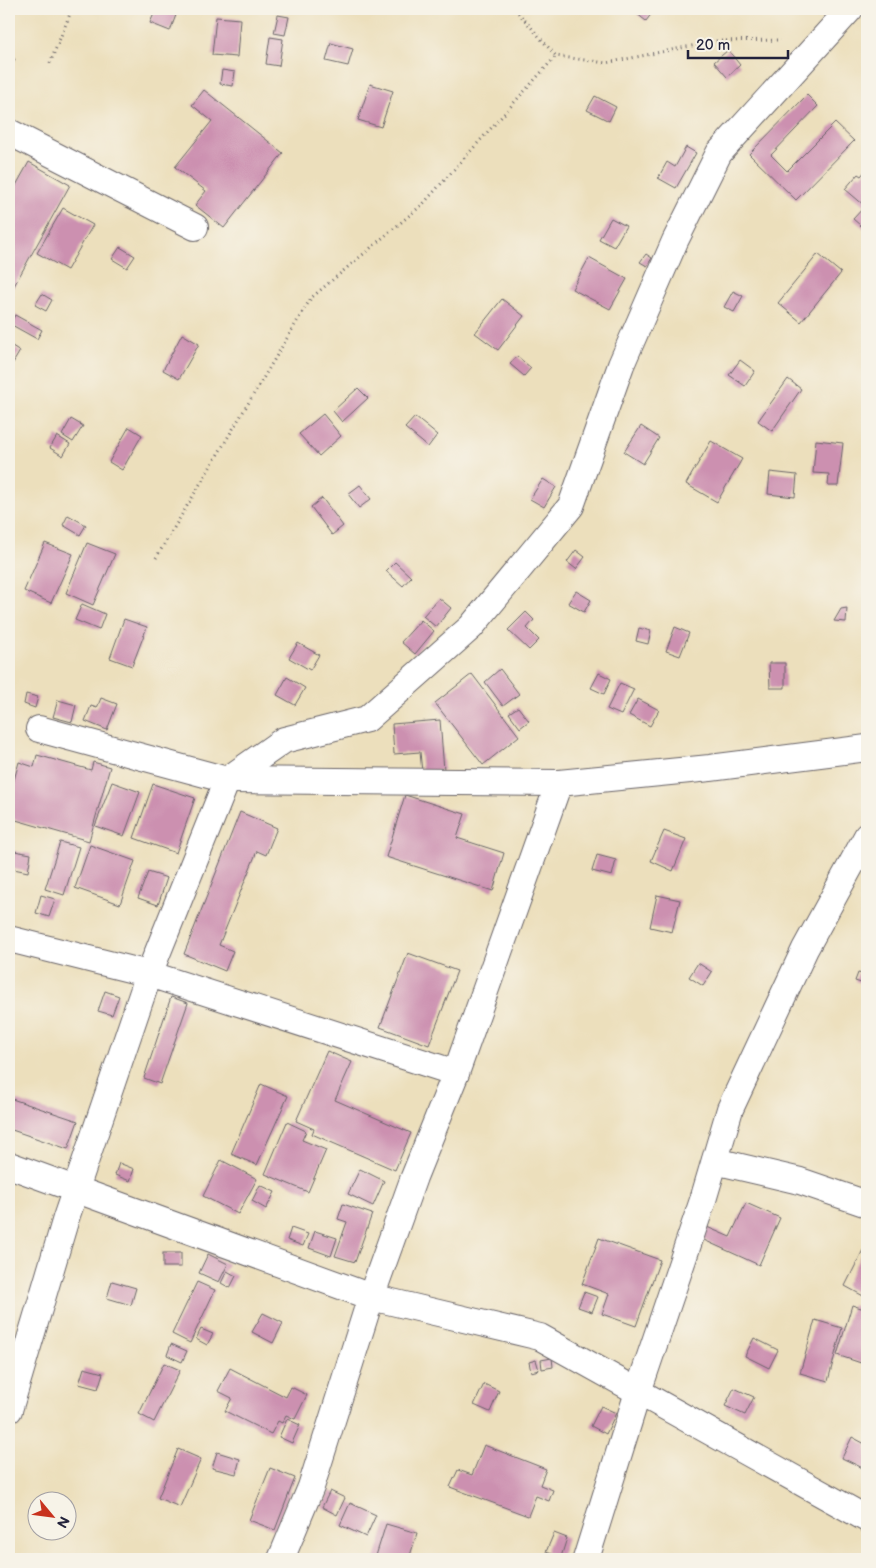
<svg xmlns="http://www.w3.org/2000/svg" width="876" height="1568" viewBox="0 0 876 1568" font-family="'Balsamiq Sans',sans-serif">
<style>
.building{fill:#cc90b0}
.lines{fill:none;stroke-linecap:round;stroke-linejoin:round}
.street-casing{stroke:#696468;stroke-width:28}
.path{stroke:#696468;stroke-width:3;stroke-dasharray:1 4;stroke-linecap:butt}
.street{stroke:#fff;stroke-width:26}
</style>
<rect width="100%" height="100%" fill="#f7f3e8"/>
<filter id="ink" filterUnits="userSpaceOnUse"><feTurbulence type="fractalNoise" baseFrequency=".02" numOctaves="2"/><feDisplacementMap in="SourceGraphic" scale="10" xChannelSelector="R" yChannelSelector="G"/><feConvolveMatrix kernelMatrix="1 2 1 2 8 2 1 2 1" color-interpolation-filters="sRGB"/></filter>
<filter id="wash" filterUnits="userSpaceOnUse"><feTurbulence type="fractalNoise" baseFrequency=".0096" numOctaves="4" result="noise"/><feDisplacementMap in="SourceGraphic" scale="20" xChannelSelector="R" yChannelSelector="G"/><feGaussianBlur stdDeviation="1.12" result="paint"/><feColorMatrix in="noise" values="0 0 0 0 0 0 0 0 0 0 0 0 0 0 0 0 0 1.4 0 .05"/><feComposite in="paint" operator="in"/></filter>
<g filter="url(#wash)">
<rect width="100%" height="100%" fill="#ecdfbc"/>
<g id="blocks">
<!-- building -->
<g class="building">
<polygon points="156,9 176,15 170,31 150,23"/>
<polygon points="639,9 655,9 646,21 636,13"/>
<polygon points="278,15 289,17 285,35 274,33"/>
<polygon points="216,17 240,19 237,57 212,55"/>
<polygon points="270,37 283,39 279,66 266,64"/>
<polygon points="331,43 353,49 348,66 326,61"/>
<polygon points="728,50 740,65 727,77 714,62"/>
<polygon points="9,56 15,59 9,70"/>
<polygon points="222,70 235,72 233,86 220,84"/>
<polygon points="370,84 393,91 381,127 358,120"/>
<polygon points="204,90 283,153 224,228 195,205 206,191 175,167 212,121 192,105"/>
<polygon points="807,95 818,106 771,155 787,171 835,123 854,141 796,200 749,154"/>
<polygon points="595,96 616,107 609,121 587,110"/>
<polygon points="686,147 696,153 676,188 658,178 667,162 675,167"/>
<polygon points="29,162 70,185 9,295 9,198"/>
<polygon points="867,169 867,231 853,219 865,206 845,189 858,174 861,176"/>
<polygon points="63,208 93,225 67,270 37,253"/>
<polygon points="611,218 626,226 614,247 599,239"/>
<polygon points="120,247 135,256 127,268 112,259"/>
<polygon points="646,254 652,258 647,266 640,262"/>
<polygon points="818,254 841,273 801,322 778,303"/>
<polygon points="589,258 627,279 610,309 572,289"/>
<polygon points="733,291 743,296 734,312 724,307"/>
<polygon points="42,294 52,300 46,311 35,305"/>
<polygon points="502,299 524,316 498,350 475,333"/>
<polygon points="15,315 42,330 37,339 10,324"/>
<polygon points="182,334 199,344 179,379 163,370"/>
<polygon points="9,344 20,351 13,363 9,361"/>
<polygon points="517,356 531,368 524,376 510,364"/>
<polygon points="740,360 755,371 745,386 729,375"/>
<polygon points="788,379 801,389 772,431 758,421"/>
<polygon points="358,388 368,398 342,422 333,411"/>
<polygon points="323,414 341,436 319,456 299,434"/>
<polygon points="415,417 437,435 428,447 405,428"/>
<polygon points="71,419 83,426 73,442 62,435"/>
<polygon points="641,426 659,438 643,464 624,452"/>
<polygon points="129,427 142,435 122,470 109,462"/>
<polygon points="57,436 70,444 63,456 50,448"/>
<polygon points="816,440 843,443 838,486 828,486 829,474 813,473"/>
<polygon points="711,441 742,459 717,502 686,484"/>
<polygon points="770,472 797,475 795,497 768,494"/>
<polygon points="543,479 556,487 544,507 530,499"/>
<polygon points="360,485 371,499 359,508 348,494"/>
<polygon points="322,498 343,526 332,535 311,507"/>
<polygon points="68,515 86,525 80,535 63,525"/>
<polygon points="45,543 73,554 51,603 24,591"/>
<polygon points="87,543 115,554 93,605 66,593"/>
<polygon points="576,550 585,557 576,569 567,562"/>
<polygon points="395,562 411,577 403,586 386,571"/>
<polygon points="576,591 591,600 584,612 568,603"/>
<polygon points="439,598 451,608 436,627 423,616"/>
<polygon points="82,604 105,614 99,630 75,620"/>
<polygon points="847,608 846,622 834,621 841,609"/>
<polygon points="526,612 534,620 527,628 539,640 529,650 508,630"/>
<polygon points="124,619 147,627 132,666 110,658"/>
<polygon points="421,620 434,631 415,654 401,642"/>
<polygon points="675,627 689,633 680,656 666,651"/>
<polygon points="639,628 651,631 648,644 636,641"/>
<polygon points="298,643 319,655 310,670 289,658"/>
<polygon points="769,663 785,663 785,688 770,688"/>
<polygon points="500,669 519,694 503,706 485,682"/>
<polygon points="599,673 611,679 604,694 591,688"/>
<polygon points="472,674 519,736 483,765 435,703"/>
<polygon points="287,677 305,688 295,705 277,695"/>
<polygon points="620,683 634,689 621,715 607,709"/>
<polygon points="26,694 38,697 35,708 24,704"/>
<polygon points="101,698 117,704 107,730 85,721 91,706 97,708"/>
<polygon points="638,699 659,710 650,726 629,715"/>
<polygon points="58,700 76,705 72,722 53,717"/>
<polygon points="518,707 529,721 520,728 509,713"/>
<polygon points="440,720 444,770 422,772 420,752 394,754 392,724"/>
<polygon points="37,755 91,770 93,762 110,767 89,841 9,818 9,798 19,762 34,767"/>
<polygon points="112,782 140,792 124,836 95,826"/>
<polygon points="153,784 195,798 176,853 134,838"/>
<polygon points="405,795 465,814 457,838 504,853 493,891 386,857"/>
<polygon points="240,812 277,828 266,855 257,851 219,945 233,951 225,971 184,954"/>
<polygon points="664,831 686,839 673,871 651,861"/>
<polygon points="60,842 79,847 64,895 45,889"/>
<polygon points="90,845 135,861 120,904 75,888"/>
<polygon points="9,850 31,854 28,872 9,868"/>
<polygon points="597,855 616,860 612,876 592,871"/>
<polygon points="148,872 167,878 158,905 138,898"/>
<polygon points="41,895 55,899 49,917 36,913"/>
<polygon points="657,895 680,900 672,932 650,927"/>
<polygon points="408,953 457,971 429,1045 380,1027"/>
<polygon points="698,963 712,972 703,986 689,977"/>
<polygon points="858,973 867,975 867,985 855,981"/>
<polygon points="105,991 119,996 112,1015 98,1011"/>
<polygon points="171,997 188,1003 160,1084 144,1078"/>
<polygon points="327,1051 352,1062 335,1100 411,1133 395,1170 312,1134 314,1129 296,1121"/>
<polygon points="261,1084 288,1096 257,1165 231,1154"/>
<polygon points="9,1098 78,1121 68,1149 9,1129"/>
<polygon points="287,1122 306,1131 302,1140 326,1150 308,1192 265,1174"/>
<polygon points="221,1160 257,1179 238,1214 203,1196"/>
<polygon points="119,1163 134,1169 130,1181 115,1175"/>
<polygon points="360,1169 384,1181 373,1206 348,1194"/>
<polygon points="260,1185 275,1192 266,1209 252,1201"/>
<polygon points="746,1203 780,1218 759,1265 695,1236 700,1224 730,1237"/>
<polygon points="343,1204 372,1214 355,1262 335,1256 347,1222 338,1219"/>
<polygon points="291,1228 308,1234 303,1246 287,1240"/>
<polygon points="315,1231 337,1238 331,1256 309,1248"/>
<polygon points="599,1238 660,1260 636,1326 602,1314 609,1294 582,1284"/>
<polygon points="863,1250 867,1252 867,1298 845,1286"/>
<rect x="163" y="1253" width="18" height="14"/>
<polygon points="208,1254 228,1264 219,1282 199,1273"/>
<polygon points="227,1271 236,1276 230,1288 221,1283"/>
<polygon points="112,1281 136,1288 131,1305 107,1298"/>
<polygon points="197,1282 215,1290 190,1343 172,1334"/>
<polygon points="584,1292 598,1297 592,1312 578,1307"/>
<polygon points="852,1305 867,1310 867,1365 837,1355"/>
<polygon points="263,1313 283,1323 273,1343 252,1332"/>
<polygon points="815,1320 842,1328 828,1381 800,1373"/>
<polygon points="201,1329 213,1334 207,1345 196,1339"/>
<polygon points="754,1338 778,1350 769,1368 745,1356"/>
<polygon points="171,1344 187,1351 182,1362 167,1355"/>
<polygon points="552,1358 553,1367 542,1369 541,1360"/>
<polygon points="536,1360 539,1370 531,1372 529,1362"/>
<polygon points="164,1363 180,1370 154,1422 139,1414"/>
<polygon points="84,1368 103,1373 98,1389 79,1384"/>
<polygon points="230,1368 286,1397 291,1387 307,1395 295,1419 286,1415 282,1423 278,1421 271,1434 225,1411 232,1398 218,1391"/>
<polygon points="484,1384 499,1391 490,1412 474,1405"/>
<polygon points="734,1388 754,1397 745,1415 725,1406"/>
<polygon points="601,1406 616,1413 606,1434 591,1426"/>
<polygon points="287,1419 300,1425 292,1443 279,1437"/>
<polygon points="852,1437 867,1445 867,1470 842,1458"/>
<polygon points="484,1445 546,1469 540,1485 553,1490 549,1501 536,1496 528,1516 450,1487 458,1470 472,1475"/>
<polygon points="178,1449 201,1459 180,1507 158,1498"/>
<polygon points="217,1452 240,1459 236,1474 212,1468"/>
<polygon points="270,1468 295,1478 275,1530 249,1520"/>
<polygon points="330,1491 345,1498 337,1515 322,1507"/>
<polygon points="350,1503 376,1515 366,1537 340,1525"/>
<polygon points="386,1524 417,1533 409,1559 375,1559"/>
<polygon points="554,1533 567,1538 561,1557 546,1552"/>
</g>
</g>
</g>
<g filter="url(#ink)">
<use href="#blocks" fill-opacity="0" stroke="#696468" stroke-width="1"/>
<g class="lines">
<defs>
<g id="street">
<polyline points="9,132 195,227"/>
<polyline points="39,729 227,780 559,783 710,768 867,748"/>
<polyline points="9,939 149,974 456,1073"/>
<polyline points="715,1161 800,1181 867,1204"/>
<polyline points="9,1165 371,1297 540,1337 867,1519"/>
<polyline points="9,1410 66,1218 149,974 227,780 284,740 367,719 471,627 571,506 621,365 675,241 719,153 850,9"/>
<polyline points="281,1559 311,1487 371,1297 414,1177 456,1073 559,783"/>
<polyline points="586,1559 638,1392 703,1200 730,1109 805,949 867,836"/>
</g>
</defs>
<!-- street casing -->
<use href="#street" class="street-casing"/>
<!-- path -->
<g class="path">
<polyline points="515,9 556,56 606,63 716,41 781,40"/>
<polyline points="50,63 72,9"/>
<polyline points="156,558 311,298 423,204 556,56"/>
</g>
<!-- street -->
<use href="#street" class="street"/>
</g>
</g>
<!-- margin -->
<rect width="876" height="1568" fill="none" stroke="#f7f3e8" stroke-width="30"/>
<!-- north arrow -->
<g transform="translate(52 1516) rotate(119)"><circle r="24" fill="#f7f3e8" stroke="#a29fa3"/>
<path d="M0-4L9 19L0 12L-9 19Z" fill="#c8321e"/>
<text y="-8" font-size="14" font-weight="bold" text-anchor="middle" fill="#22223b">N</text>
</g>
<!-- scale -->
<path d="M688 50v8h100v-8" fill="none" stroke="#22223b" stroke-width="2.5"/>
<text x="696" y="50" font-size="15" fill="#22223b" stroke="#f7f3e8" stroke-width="4" paint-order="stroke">20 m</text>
</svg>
